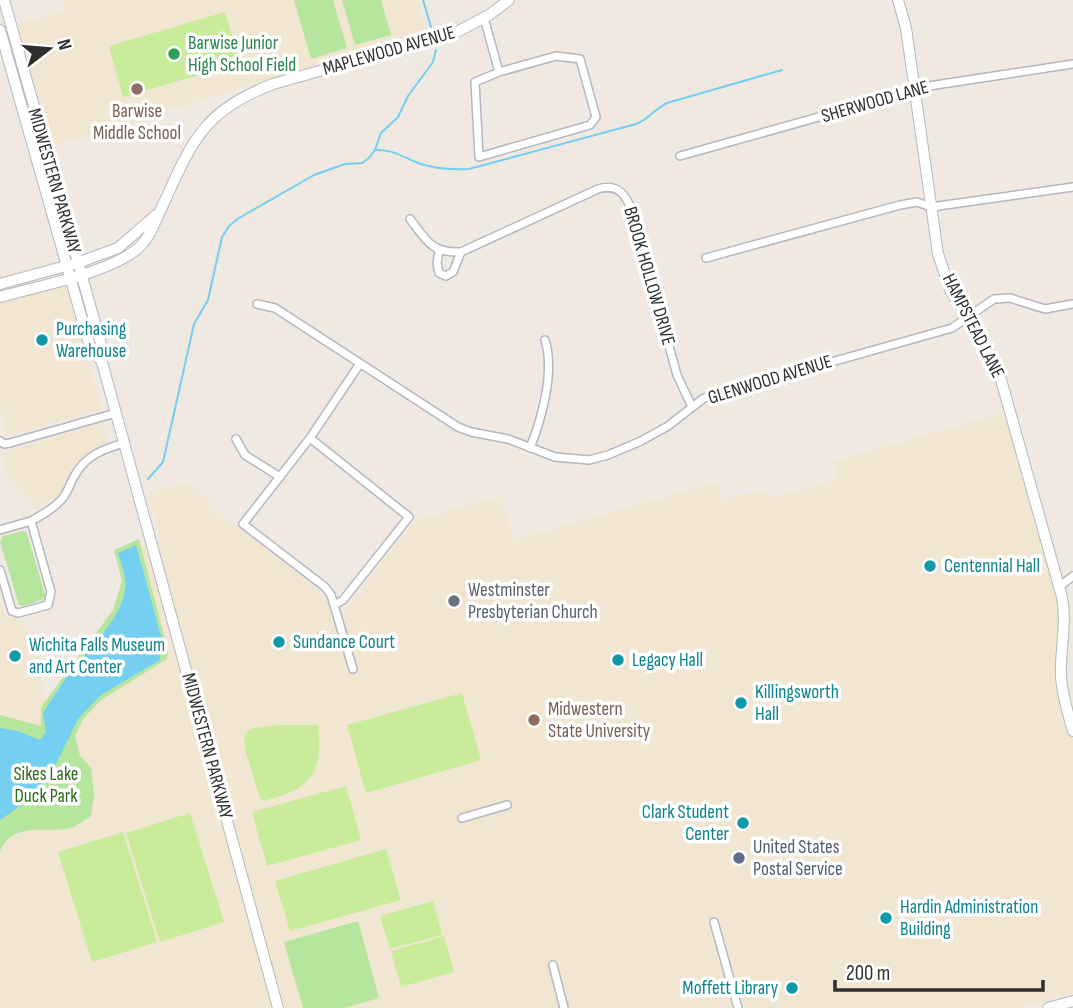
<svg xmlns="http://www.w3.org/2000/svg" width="1073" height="1008" viewBox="0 0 1073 1008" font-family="'Sofia Sans Condensed',sans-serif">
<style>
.education{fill:#f0e6d1}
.green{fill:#b6e59e}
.pitch{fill:#c9ec9a}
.water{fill:#75cff0}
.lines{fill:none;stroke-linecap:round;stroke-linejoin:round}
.stream{stroke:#75cff0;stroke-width:2}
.street-casing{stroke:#b4b7c1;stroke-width:10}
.secondary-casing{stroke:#b4b7c1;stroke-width:12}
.street{stroke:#fff;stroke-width:7}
.secondary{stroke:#fff;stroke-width:10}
.leisure-dot{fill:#2e9e5b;stroke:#fff;stroke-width:2.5}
.education-dot{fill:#8d6e63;stroke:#fff;stroke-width:2.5}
.culture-dot{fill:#0f9aa8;stroke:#fff;stroke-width:2.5}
.worship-dot{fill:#6b7280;stroke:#fff;stroke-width:2.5}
.service-dot{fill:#5c6f8a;stroke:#fff;stroke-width:2.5}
.labels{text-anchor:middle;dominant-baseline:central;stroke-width:7;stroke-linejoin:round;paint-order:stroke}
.leisure-label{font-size:19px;fill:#27864d;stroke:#fff;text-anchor:start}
.street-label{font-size:19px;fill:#2e2e2e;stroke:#fff}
.education-label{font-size:19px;fill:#785e54;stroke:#fff}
.culture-label{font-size:19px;fill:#0d838f;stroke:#fff;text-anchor:start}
.worship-label{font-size:19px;fill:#5b616d;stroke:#fff;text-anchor:start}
.park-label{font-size:19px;fill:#2c6e1b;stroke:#fff}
.service-label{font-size:19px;fill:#4e5e75;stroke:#fff;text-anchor:start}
</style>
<rect width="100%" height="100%" fill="#efe9e1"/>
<!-- education -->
<g class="education">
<polygon points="62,0 417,0 426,31 51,147 18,24 65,11"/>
<polygon points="67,284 102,409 8,436 0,406 0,302"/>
<polygon points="1004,413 1062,615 1056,675 1073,737 1073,993 1019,1008 0,1008 0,596 5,615 25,625 47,702 117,611 124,589 119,551 161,540 147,492 191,482 225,520 235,524 344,612 416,520 501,496 515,540 717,482 722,499 766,490 770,498 838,479 834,461"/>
<polygon points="103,422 108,442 89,452 70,471 59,497 35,506 9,480 1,453"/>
</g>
<!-- green -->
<g class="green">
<polygon points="294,0 333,0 347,48 311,59"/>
<polygon points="342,0 381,0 391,35 355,45"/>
<polygon points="23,531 27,533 46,598 24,606 19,605 0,542 3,536"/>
<path d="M139,539L168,651L167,659L101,700L83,719L75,736L80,756L91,768L94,794L91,816C83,821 75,828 66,829C42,832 10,823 0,852V715L41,726V707L113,610L122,581L114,550Z"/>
<polygon points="358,921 379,998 344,1008 303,1008 284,942"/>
</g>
<!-- pitch -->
<g class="pitch">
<polygon points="225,12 240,63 123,97 109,46"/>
<polygon points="462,693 481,760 366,793 347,725"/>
<path d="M281,725H318C325,773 308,792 261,801L246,753L244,735L253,728Z"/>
<polygon points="346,786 361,840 267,866 252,812"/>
<polygon points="190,813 224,922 160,942 126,833"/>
<polygon points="123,832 157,942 92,962 58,852"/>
<polygon points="386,849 401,900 290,931 275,881"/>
<polygon points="433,901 442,935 390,949 380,916"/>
<polygon points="444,936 454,972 401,987 391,951"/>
</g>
<!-- water -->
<path class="water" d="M136,545L161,636L160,660L101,695L78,719L48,780L30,799L0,820V728L18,731L40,740L46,732L43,713C50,702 57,691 64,681C82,655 120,623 125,590C127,578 121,564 118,553Z"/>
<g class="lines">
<!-- stream -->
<g class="stream">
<polyline points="423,0 431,27"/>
<path d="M375,150C392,149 403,157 418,163C436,169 451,170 469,169L636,124C648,120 655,109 667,103L782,70"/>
<polyline points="148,479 163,462 194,324 208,300 222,237 229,226 239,218 314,175 345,164 362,163 369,158 375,150 381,133 398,117 408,96 433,62 436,50"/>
</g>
<defs>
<g id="street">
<polyline points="484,18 499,72 556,56 580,59 596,117 590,125 479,157 475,82 499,72"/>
<polyline points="680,156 929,86 1073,64"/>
<path d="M410,219C427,241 431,253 461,252L598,189C617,183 626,194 632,211L677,375L692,407"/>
<polyline points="439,251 437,263 439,273 446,276 453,272 461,252"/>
<polyline points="706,258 900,205 917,202 931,207 1073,187"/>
<polyline points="257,304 275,308 458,427 471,432 508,439 555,457 589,460 608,455 641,441 668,426 704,398 952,328 994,299 1010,298 1045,309 1073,304"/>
<polyline points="310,438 409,517 343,600 336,604"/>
<polyline points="236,439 245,455 280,477"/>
<polyline points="0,441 4,444 10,443 116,413"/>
<path d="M530,448C542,418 555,371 545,340"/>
<path d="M31,521C42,515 53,509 62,499C68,492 70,483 75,475C86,455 104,449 124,443"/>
<polyline points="0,530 31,521 51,592 48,605 18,613 12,611 0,570"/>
<polyline points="1059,587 1073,576"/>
<polyline points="353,669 331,595 325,587 243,524 310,438 359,365"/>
<polyline points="462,818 507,805"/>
<polyline points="714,922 738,1008"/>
<polyline points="553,965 564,1008"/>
</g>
<g id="secondary">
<polyline points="4,0 101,344 102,362 278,1008"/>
<path d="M898,0L906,28L938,254L951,292L976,328L998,369L1062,597C1067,624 1060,649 1061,676C1062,695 1068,713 1073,731"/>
<polyline points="0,30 90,347 102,362"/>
<polyline points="0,284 77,263 118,248 156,215"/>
<path d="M0,297C38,286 105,274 136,250C150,239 155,221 163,205C192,141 203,111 273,84L455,33L489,15L509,0"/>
<polyline points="1048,1008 1073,1001"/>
</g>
</defs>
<!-- street casing -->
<use href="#street" class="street-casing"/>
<!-- secondary casing -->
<use href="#secondary" class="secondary-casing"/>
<!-- street -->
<use href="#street" class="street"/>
<!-- secondary -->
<use href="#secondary" class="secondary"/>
</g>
<!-- markers -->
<circle class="leisure-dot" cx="174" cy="54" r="7"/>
<g class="education-dot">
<circle cx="137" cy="89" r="7"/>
<circle cx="534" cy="720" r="7"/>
</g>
<g class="culture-dot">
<circle cx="42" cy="340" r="7"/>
<circle cx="930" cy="566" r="7"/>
<circle cx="279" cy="642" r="7"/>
<circle cx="15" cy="656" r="7"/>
<circle cx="618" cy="660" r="7"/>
<circle cx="741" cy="703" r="7"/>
<circle cx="743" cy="823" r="7"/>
<circle cx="886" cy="918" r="7"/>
<circle cx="792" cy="988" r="7"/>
</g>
<circle class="worship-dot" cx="454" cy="601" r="7"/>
<circle class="service-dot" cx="739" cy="858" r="7"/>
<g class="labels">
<!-- leisure labels -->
<g class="leisure-label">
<text x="188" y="43">Barwise Junior<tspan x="188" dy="22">High School Field</tspan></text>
</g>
<!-- street labels -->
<g class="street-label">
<text transform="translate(389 51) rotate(-16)">MAPLEWOOD AVENUE</text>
<text transform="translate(875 102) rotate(-16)">SHERWOOD LANE</text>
<text transform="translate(54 181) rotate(74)">MIDWESTERN PARKWAY</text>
<text transform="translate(649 276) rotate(74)">BROOK HOLLOW DRIVE</text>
<text transform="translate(973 326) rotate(63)">HAMPSTEAD LANE</text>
<text transform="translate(770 380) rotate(-17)">GLENWOOD AVENUE</text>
<text transform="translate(207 746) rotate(75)">MIDWESTERN PARKWAY</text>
</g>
<!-- education labels -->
<g class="education-label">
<text x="137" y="111">Barwise<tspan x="137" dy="22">Middle School</tspan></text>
<text x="548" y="709" text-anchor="start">Midwestern<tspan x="548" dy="22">State University</tspan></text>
</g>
<!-- culture labels -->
<g class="culture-label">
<text x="56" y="329">Purchasing<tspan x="56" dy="22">Warehouse</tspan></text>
<text x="944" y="566">Centennial Hall</text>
<text x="293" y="642">Sundance Court</text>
<text x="29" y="645">Wichita Falls Museum<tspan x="29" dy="22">and Art Center</tspan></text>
<text x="632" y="660">Legacy Hall</text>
<text x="755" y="692">Killingsworth<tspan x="755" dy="22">Hall</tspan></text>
<text x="729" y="812" text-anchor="end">Clark Student<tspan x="729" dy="22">Center</tspan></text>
<text x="900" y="907">Hardin Administration<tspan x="900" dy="22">Building</tspan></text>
<text x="778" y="988" text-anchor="end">Moffett Library</text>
</g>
<!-- worship labels -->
<g class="worship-label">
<text x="468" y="590">Westminster<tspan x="468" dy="22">Presbyterian Church</tspan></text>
</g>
<!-- park labels -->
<g class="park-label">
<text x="46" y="774">Sikes Lake<tspan x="46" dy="22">Duck Park</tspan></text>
</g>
<!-- service labels -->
<g class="service-label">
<text x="753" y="847">United States<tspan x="753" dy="22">Postal Service</tspan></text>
</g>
</g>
<!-- north arrow -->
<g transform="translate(49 49) rotate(74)" stroke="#ffffff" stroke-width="5" paint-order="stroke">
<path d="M0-5L12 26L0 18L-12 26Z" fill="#2e2e2e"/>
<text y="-10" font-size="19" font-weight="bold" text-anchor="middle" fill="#2e2e2e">N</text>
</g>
<!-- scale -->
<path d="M835 980v10h208v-10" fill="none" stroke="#2e2e2e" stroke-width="3.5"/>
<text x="846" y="980" font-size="21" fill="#2e2e2e" stroke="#ffffff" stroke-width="5" paint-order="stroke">200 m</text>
</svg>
